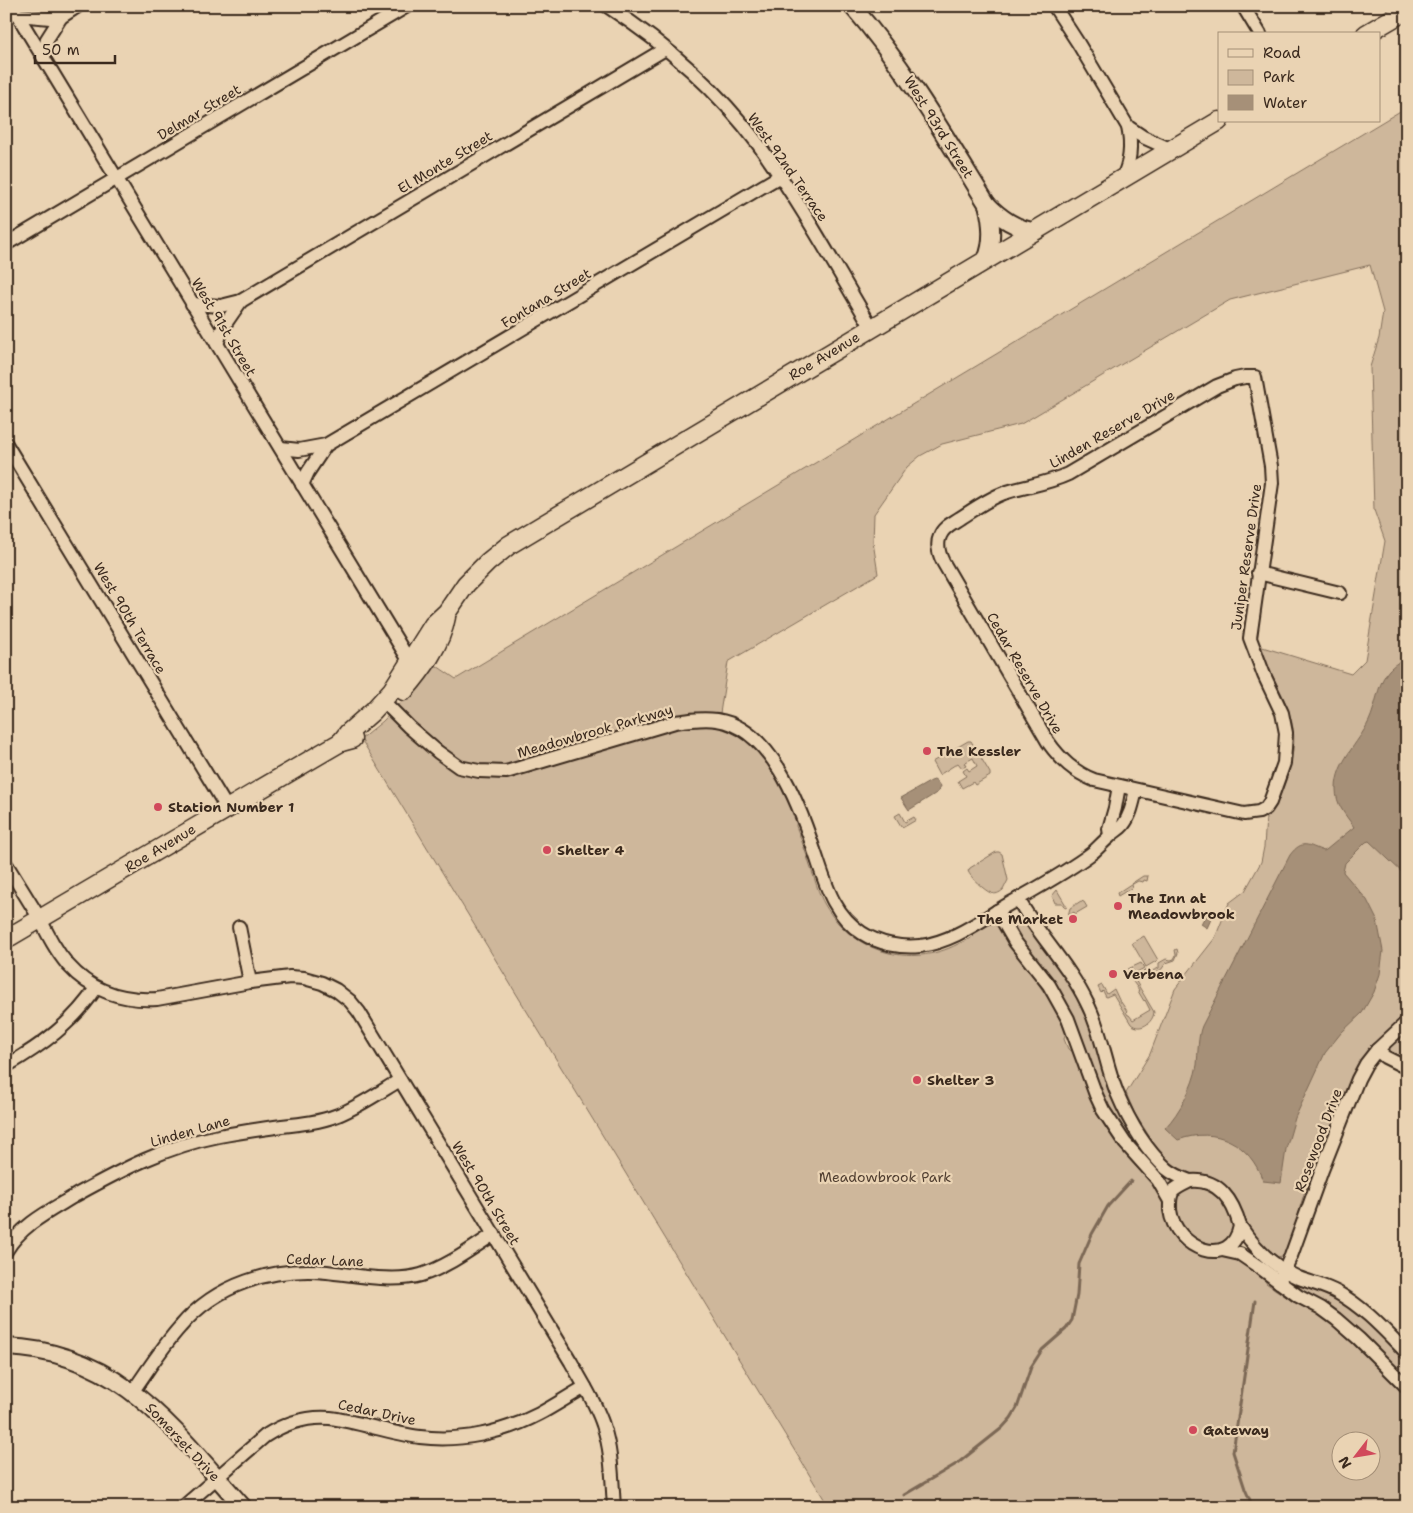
<svg xmlns="http://www.w3.org/2000/svg" width="1413" height="1513" viewBox="0 0 1413 1513" font-family="'Shantell Sans',sans-serif">
<style>
.green{fill:#ceb79b;stroke:#84705c;fill-rule:evenodd}
.water{fill:#a69078;stroke:#7b6754}
.lines{fill:none;stroke-linecap:round;stroke-linejoin:round}
.stream{stroke:#7b6754;stroke-width:3}
.minor-casing{stroke:#3b2a1e;stroke-width:16}
.tertiary-casing{stroke:#3b2a1e;stroke-width:20}
.secondary-casing{stroke:#3b2a1e;stroke-width:21}
.minor{stroke:#ead3b3;stroke-width:12}
.tertiary{stroke:#ead3b3;stroke-width:16}
.secondary{stroke:#ead3b3;stroke-width:18}
.poi-dot{fill:#d1495b;stroke:#ead3b3;stroke-width:2}
.labels{text-anchor:middle;dominant-baseline:central;stroke-width:4.5;stroke-linejoin:round;paint-order:stroke}
.street-label{font-size:14px;fill:#3b2a1e;stroke:#ead3b3}
.poi-label{font-size:14px;font-weight:bold;fill:#3b2a1e;stroke:#ead3b3;text-anchor:start}
.park-label{font-size:14px;fill:#513f31;stroke:#ead3b3}
</style>
<rect width="100%" height="100%" fill="#ead3b3"/>
<filter id="ink" filterUnits="userSpaceOnUse"><feTurbulence type="fractalNoise" baseFrequency=".02" numOctaves="2"/><feDisplacementMap in="SourceGraphic" scale="10" xChannelSelector="R" yChannelSelector="G"/><feConvolveMatrix kernelMatrix="1 2 1 2 8 2 1 2 1" color-interpolation-filters="sRGB"/></filter>
<g filter="url(#ink)">
<!-- green -->
<g class="green">
<path d="M1407,107V1011L1366,1053L1357,1069L1304,1194L1300,1207L1298,1220L1286,1252L1282,1256L1273,1258L1248,1232L1242,1213L1189,1174L1179,1171L1157,1154C1157,1145 1139,1122 1134,1112C1131,1106 1129,1099 1126,1093L1150,1054L1175,989L1215,938L1229,903L1245,891L1261,862L1264,847L1266,817C1277,806 1281,794 1286,780C1289,770 1292,761 1293,750C1299,712 1271,680 1259,646L1351,674L1365,660L1385,541L1374,510L1370,367L1379,338L1383,312L1370,265L1230,300L1021,424L942,444L920,456L907,467L874,514L873,542L878,574L728,662L718,726C729,729 741,734 750,741C757,747 766,757 771,765C778,776 799,815 796,826C801,839 806,852 810,866C815,879 818,893 825,905C852,952 910,969 958,944C962,942 968,940 972,937C974,936 974,933 975,931C976,930 982,927 982,927C989,923 992,922 999,926L1037,976V982L1052,1004L1066,1032L1064,1039L1068,1049L1074,1052C1088,1102 1109,1142 1147,1178H1151L1161,1192L1169,1225L1180,1243L1188,1249L1216,1256L1239,1259L1266,1277V1283L1292,1301L1318,1314L1330,1323L1363,1353H1366L1386,1373V1376L1407,1397V1507H829L361,739L383,721L405,698L431,662L456,679ZM1340,1440H1370V1470H1340Z"/>
<polygon points="968,741 971,741 990,773 990,776 975,785 973,782 962,788 958,781 966,776 963,771 967,768 969,771 977,766 973,758 964,763 966,766 962,768 958,763 939,775 932,762"/>
<polygon points="900,813 905,822 914,817 916,820 904,827 901,826 895,816"/>
<path d="M996,852H999L1002,854L1008,880L1003,890C999,893 996,895 991,893C985,891 970,877 968,871L970,868Z"/>
<polygon points="1143,876 1148,876 1147,881 1144,880 1143,882 1138,881 1131,885 1133,887 1118,896 1117,893"/>
<polygon points="1057,890 1067,907 1065,908 1062,903 1055,903 1052,896"/>
<polygon points="1081,901 1084,902 1087,907 1075,914 1074,912 1068,916 1070,908"/>
<polygon points="1021,920 1024,920 1067,977 1083,1004 1111,1085 1177,1182 1170,1189 1141,1155 1105,1103 1027,948 1015,930 1016,923"/>
<polygon points="1144,936 1158,960 1146,967 1132,943"/>
<polygon points="1177,949 1178,953 1175,960 1166,963 1161,970 1155,974 1149,974 1143,972 1148,969 1152,971 1159,968 1159,963 1166,959 1171,960 1174,959 1176,955 1175,950"/>
<polygon points="1141,963 1144,968 1127,978 1124,974 1129,971 1128,969"/>
<path d="M1134,978L1154,1012C1153,1023 1140,1032 1131,1024L1113,994L1106,997L1103,991L1101,993L1098,987L1102,985L1107,994L1114,989L1120,1002H1121L1127,1011L1126,1012L1128,1015H1129L1133,1020L1150,1010L1145,1000L1144,1001L1138,991L1139,990L1131,979Z"/>
<polygon points="1407,1035 1407,1063 1391,1054 1390,1048 1398,1039 1402,1039"/>
<path d="M1188,1187C1213,1187 1231,1206 1234,1230L1225,1243C1217,1244 1209,1246 1201,1242C1186,1236 1167,1210 1178,1194C1180,1191 1184,1189 1188,1187Z"/>
<polygon points="1301,1283 1348,1303 1407,1358 1407,1382 1299,1291 1297,1288"/>
</g>
<!-- water -->
<g class="water">
<path d="M1407,657V877L1369,841L1366,842L1345,863L1343,872L1367,900L1377,920L1383,951L1380,974L1374,992L1362,1013L1341,1033L1325,1053L1295,1118L1286,1149L1281,1183L1263,1181C1250,1143 1216,1126 1178,1140L1165,1128C1180,1112 1193,1087 1197,1065C1198,1054 1198,1035 1202,1026L1290,855C1303,838 1308,846 1324,851L1326,850L1354,827C1345,814 1336,805 1336,789C1336,762 1358,744 1369,721C1376,706 1377,687 1386,674C1391,666 1399,662 1407,657Z"/>
<polygon points="934,780 937,782 940,786 938,792 909,810 901,798 931,781"/>
<polygon points="1207,912 1213,915 1207,928 1201,924"/>
</g>
<g class="lines">
<!-- stream -->
<g class="stream">
<polyline points="904,1495 958,1463 1002,1428 1011,1418 1017,1408 1031,1367 1042,1350 1066,1329 1072,1320 1077,1295 1079,1264 1092,1234 1108,1206 1131,1181"/>
<polyline points="1253,1507 1245,1489 1233,1452 1255,1301"/>
</g>
<defs>
<g id="minor">
<polyline points="12,6 410,662"/>
<path d="M607,6C664,43 717,89 758,144C800,202 835,266 872,328"/>
<path d="M1054,6L1078,43L1128,127C1132,146 1131,162 1122,179"/>
<polyline points="1243,6 1260,34"/>
<polyline points="18,15 50,18 61,17 78,6"/>
<polyline points="44,58 47,39 61,17"/>
<polyline points="1128,127 1143,137 1172,150"/>
<polyline points="6,244 407,6"/>
<polyline points="192,304 221,306 241,301 665,49"/>
<polyline points="217,344 223,327 241,301"/>
<path d="M1245,377H1255L1271,466L1272,483L1250,638L1264,675L1282,713L1286,733L1284,763L1270,802L1266,808L1259,812L1244,814L1094,780C1074,772 1061,760 1048,742L943,562C939,554 936,545 940,536C943,527 953,523 960,518C974,509 988,499 1004,493C1025,486 1047,484 1068,474L1217,386L1235,379Z"/>
<polyline points="6,444 227,808"/>
<polyline points="281,448 299,450 326,445 780,176"/>
<polyline points="302,485 308,472 326,445"/>
<polyline points="1258,573 1340,593"/>
<path d="M383,701L409,727L438,752L459,767L479,771L506,772L675,722C689,720 703,718 717,720C771,728 799,804 814,850C825,881 832,914 862,933C879,944 901,948 920,946C953,942 981,920 1009,904C1037,888 1067,872 1092,853C1098,848 1103,842 1109,837C1113,832 1119,830 1123,825C1131,815 1133,802 1136,790"/>
<polyline points="1110,835 1109,829 1115,808 1119,786"/>
<path d="M6,864C17,882 29,901 40,919C48,935 56,951 68,965C91,991 123,1001 157,999L250,982L290,977L304,978L322,983L336,990L350,1001L359,1012L571,1362C582,1382 596,1403 603,1425C612,1451 612,1480 614,1507"/>
<path d="M1018,899C1038,935 1069,965 1087,1003C1102,1032 1105,1063 1117,1093C1128,1119 1145,1149 1167,1169C1173,1174 1182,1178 1190,1181"/>
<polyline points="997,911 1015,942 1049,985 1068,1019 1096,1095 1103,1110 1125,1143 1158,1180 1170,1201"/>
<polyline points="239,927 250,982"/>
<polyline points="1377,1050 1385,1057 1407,1068"/>
<path d="M6,1066C42,1045 73,1023 96,988"/>
<path d="M1190,1181C1219,1178 1233,1201 1240,1226C1231,1271 1175,1249 1170,1210C1170,1204 1169,1197 1173,1191C1177,1187 1184,1184 1190,1181Z"/>
<path d="M1240,1226C1255,1249 1273,1267 1299,1278C1312,1283 1326,1286 1338,1293C1365,1308 1386,1332 1407,1353"/>
<polyline points="1222,1250 1240,1254 1262,1269 1298,1296 1321,1308 1336,1319 1359,1339 1407,1387"/>
<path d="M6,1251C22,1224 50,1211 76,1195C121,1170 167,1146 219,1136C240,1132 261,1129 282,1126C301,1124 320,1122 338,1115C360,1106 380,1092 400,1080"/>
<polyline points="1279,1282 1291,1256 1322,1170 1358,1079 1366,1064 1377,1050 1407,1022"/>
<path d="M133,1391C148,1370 162,1347 180,1327C216,1284 272,1267 327,1272C356,1275 393,1283 421,1275C447,1267 471,1249 494,1234"/>
<path d="M183,1507L265,1436C285,1423 305,1416 330,1418C360,1422 389,1433 420,1437C460,1442 503,1433 539,1414C554,1406 569,1396 585,1387"/>
</g>
<g id="tertiary">
<path d="M852,6C905,67 945,136 987,204C992,223 994,242 986,260"/>
<path d="M987,204C999,217 1017,230 1036,231"/>
<path d="M6,1347C120,1351 174,1430 243,1507"/>
</g>
<g id="secondary">
<polyline points="1366,34 1407,10"/>
<path d="M404,691C422,670 441,645 446,617"/>
<polyline points="341,742 348,733 373,711 392,690 433,625 447,612 466,584 488,562 509,545 1219,121"/>
<polyline points="6,939 322,753 341,742 352,739"/>
</g>
</defs>
<!-- minor casing -->
<use href="#minor" class="minor-casing"/>
<!-- tertiary casing -->
<use href="#tertiary" class="tertiary-casing"/>
<!-- secondary casing -->
<use href="#secondary" class="secondary-casing"/>
<!-- minor -->
<use href="#minor" class="minor"/>
<!-- tertiary -->
<use href="#tertiary" class="tertiary"/>
<!-- secondary -->
<use href="#secondary" class="secondary"/>
</g>
</g>
<!-- markers -->
<g class="poi-dot">
<circle cx="927" cy="751" r="5"/>
<circle cx="158" cy="807" r="5"/>
<circle cx="547" cy="850" r="5"/>
<circle cx="1118" cy="906" r="5"/>
<circle cx="1073" cy="919" r="5"/>
<circle cx="1113" cy="974" r="5"/>
<circle cx="917" cy="1080" r="5"/>
<circle cx="1193" cy="1430" r="5"/>
</g>
<g class="labels">
<!-- street labels -->
<g class="street-label">
<text transform="translate(199 112) rotate(-31)">Delmar Street</text>
<text transform="translate(939 127) rotate(58)">West 93rd Street</text>
<text transform="translate(445 162) rotate(-31)">El Monte Street</text>
<text transform="translate(788 167) rotate(55)">West 92nd Terrace</text>
<text transform="translate(546 298) rotate(-31)">Fontana Street</text>
<text transform="translate(224 327) rotate(59)">West 91st Street</text>
<text transform="translate(824 356) rotate(-31)">Roe Avenue</text>
<text transform="translate(1112 429) rotate(-30)">Linden Reserve Drive</text>
<text transform="translate(1246 557) rotate(-82)">Juniper Reserve Drive</text>
<text transform="translate(130 618) rotate(59)">West 90th Terrace</text>
<text transform="translate(1025 673) rotate(60)">Cedar Reserve Drive</text>
<text transform="translate(595 731) rotate(-16)">Meadowbrook Parkway</text>
<text transform="translate(160 848) rotate(-31)">Roe Avenue</text>
<text transform="translate(190 1131) rotate(-16)">Linden Lane</text>
<text transform="translate(1318 1140) rotate(-69)">Rosewood Drive</text>
<text transform="translate(486 1193) rotate(59)">West 90th Street</text>
<text transform="translate(325 1260) rotate(2)">Cedar Lane</text>
<text transform="translate(377 1412) rotate(12)">Cedar Drive</text>
<text transform="translate(183 1442) rotate(47)">Somerset Drive</text>
</g>
<!-- poi labels -->
<g class="poi-label">
<text x="937" y="751">The Kessler</text>
<text x="168" y="807">Station Number 1</text>
<text x="557" y="850">Shelter 4</text>
<text x="1128" y="898">The Inn at<tspan x="1128" dy="16">Meadowbrook</tspan></text>
<text x="1063" y="919" text-anchor="end">The Market</text>
<text x="1123" y="974">Verbena</text>
<text x="927" y="1080">Shelter 3</text>
<text x="1203" y="1430">Gateway</text>
</g>
<!-- park labels -->
<g class="park-label">
<text x="885" y="1177">Meadowbrook Park</text>
</g>
</g>
<!-- margin -->
<rect width="1413" height="1513" fill="none" stroke="#ead3b3" stroke-width="25"/>
<rect x="12" y="12" width="1388" height="1488" fill="none" stroke="#3b2a1e" stroke-width="2" filter="url(#ink)"/>
<!-- legend -->
<rect x="1218" y="32" width="162" height="90" fill="#ead3b3" stroke="#a48f77"/>
<rect x="1228" y="49" width="25" height="8" fill="#ead3b3" stroke="#a48f77"/>
<text x="1263" y="58" font-size="15" fill="#3b2a1e">Road</text>
<rect x="1228" y="70" width="25" height="15" fill="#ceb79b" stroke="#a48f77"/>
<text x="1263" y="82" font-size="15" fill="#3b2a1e">Park</text>
<rect x="1228" y="95" width="25" height="15" fill="#a69078" stroke="#a48f77"/>
<text x="1263" y="108" font-size="15" fill="#3b2a1e">Water</text>
<!-- north arrow -->
<g transform="translate(1356 1456) rotate(239)"><circle r="24" fill="#ead3b3" stroke="#a48f77"/>
<path d="M0-4L9 19L0 12L-9 19Z" fill="#d1495b"/>
<text y="-8" font-size="14" font-weight="bold" text-anchor="middle" fill="#3b2a1e">N</text>
</g>
<!-- scale -->
<path d="M35 55v8h80v-8" fill="none" stroke="#3b2a1e" stroke-width="2.5"/>
<text x="42" y="55" font-size="15" fill="#3b2a1e" stroke="#ead3b3" stroke-width="4" paint-order="stroke">50 m</text>
</svg>
